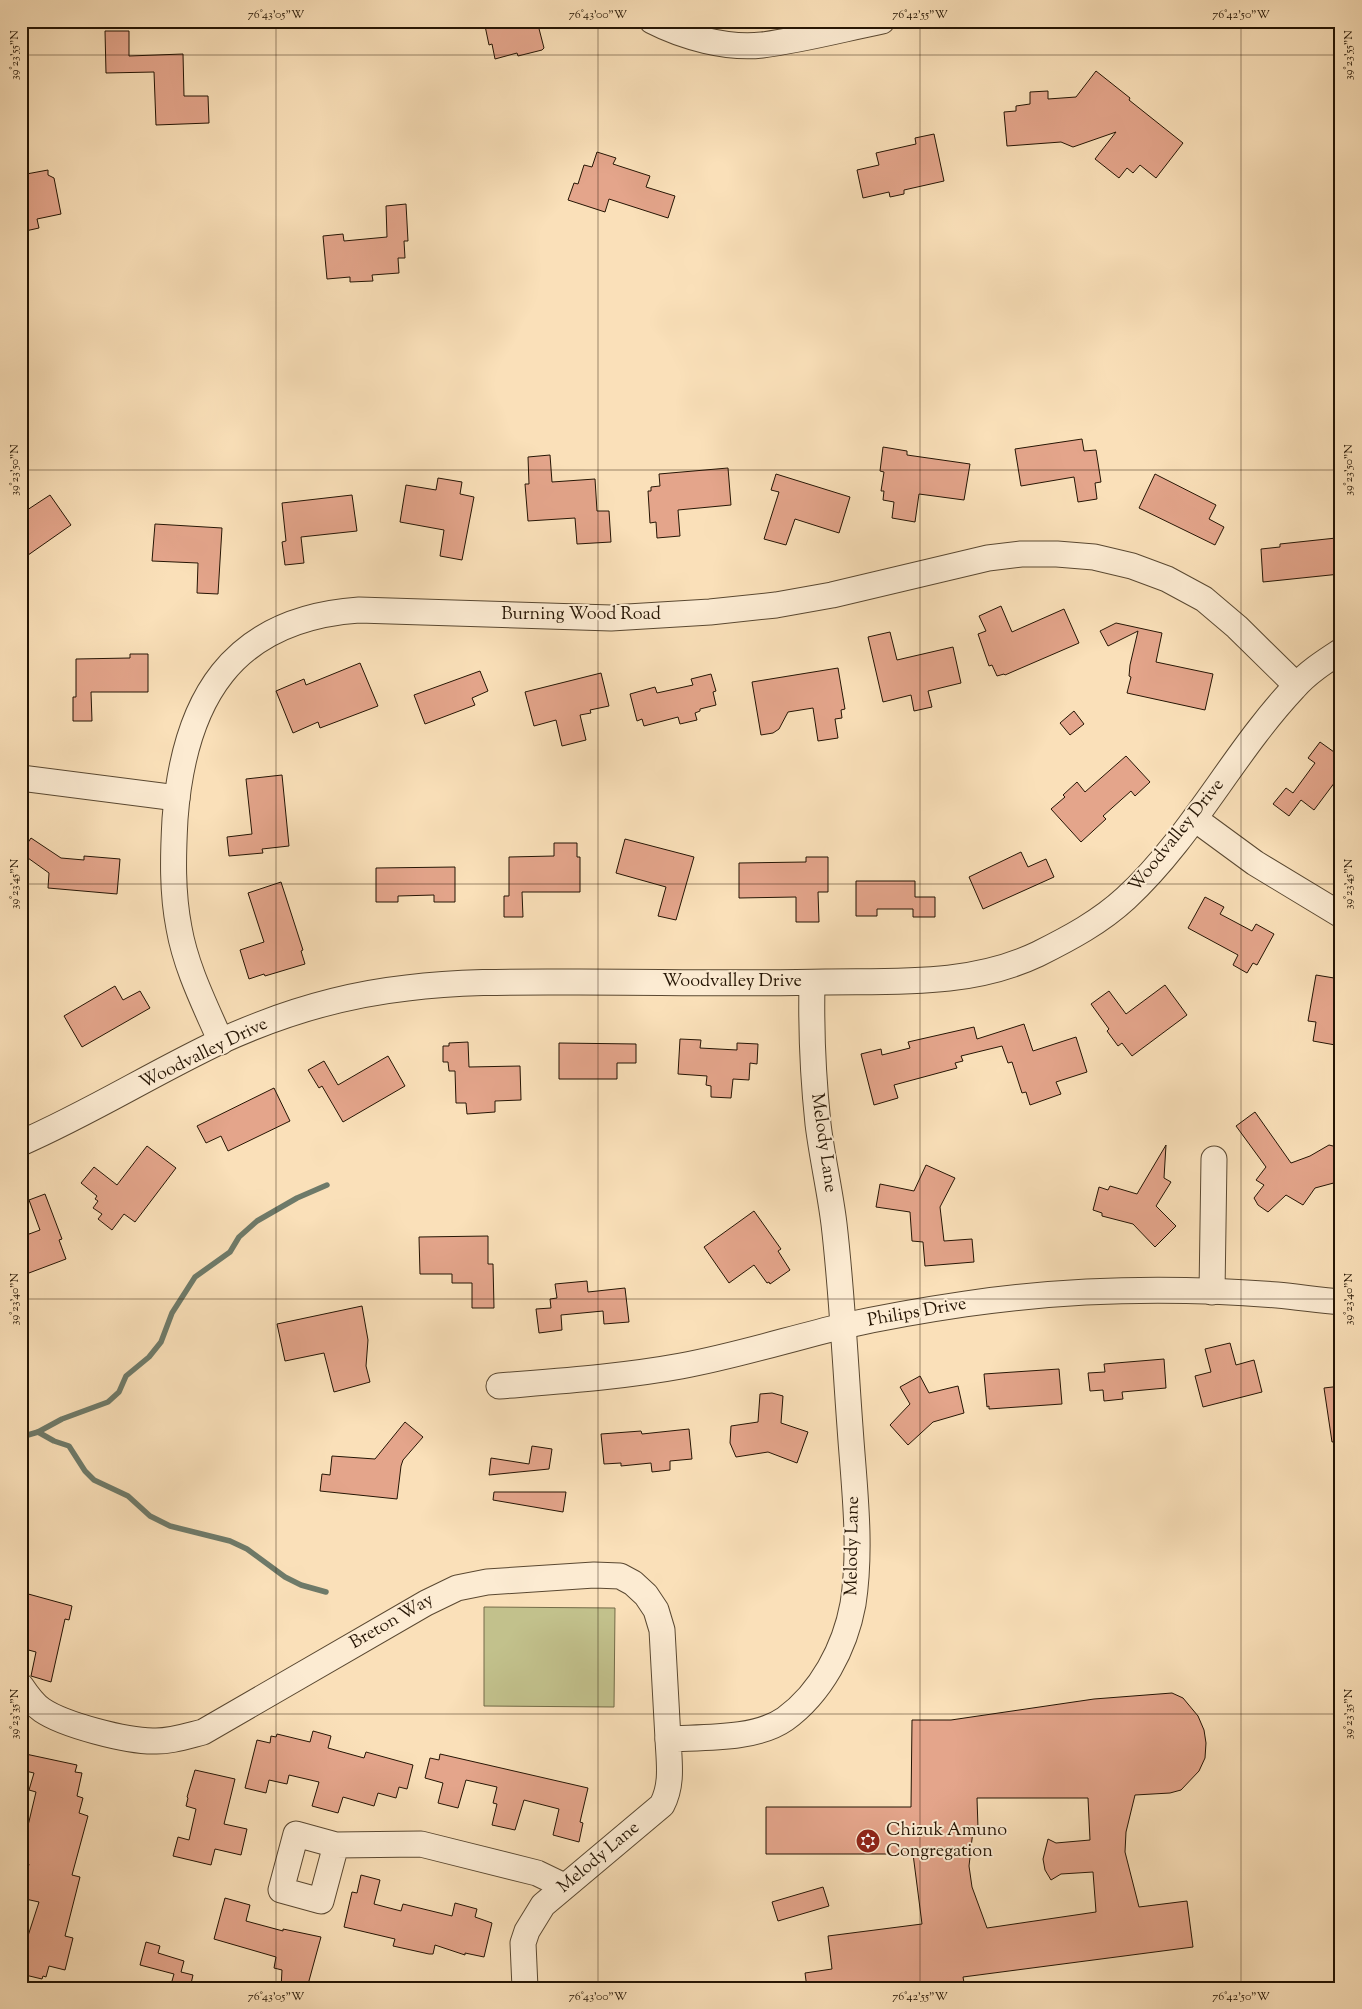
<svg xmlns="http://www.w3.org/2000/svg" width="1362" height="2009" viewBox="0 0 1362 2009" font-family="'Sorts Mill Goudy',serif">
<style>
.green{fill:#c2c18c;stroke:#746b48}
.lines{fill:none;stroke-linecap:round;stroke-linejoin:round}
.stream{stroke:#6e7a69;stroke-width:5.5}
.building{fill:#e4a58b;stroke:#251504;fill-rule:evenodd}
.minor-casing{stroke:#5a4831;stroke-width:27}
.minor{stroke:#fcebd2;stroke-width:25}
.ticks{fill:none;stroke:#251504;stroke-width:1;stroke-opacity:0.45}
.labels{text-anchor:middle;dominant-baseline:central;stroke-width:4;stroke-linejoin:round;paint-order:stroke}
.street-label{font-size:18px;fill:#251504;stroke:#fcebd2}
.poi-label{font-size:18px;fill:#251504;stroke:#fcebd2;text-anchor:start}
.neatline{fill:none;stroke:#251504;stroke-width:2}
.ticks-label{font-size:12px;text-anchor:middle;fill:#251504}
</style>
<rect width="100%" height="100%" fill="#fae0b9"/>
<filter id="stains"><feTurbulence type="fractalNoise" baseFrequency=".004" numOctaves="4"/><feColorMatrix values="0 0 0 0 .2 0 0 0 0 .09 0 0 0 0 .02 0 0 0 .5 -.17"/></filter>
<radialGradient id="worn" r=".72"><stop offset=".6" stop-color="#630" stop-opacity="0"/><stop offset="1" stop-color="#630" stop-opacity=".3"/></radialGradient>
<!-- green -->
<polygon class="green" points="484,1607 615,1608 614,1707 484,1706"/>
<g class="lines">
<!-- stream -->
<g class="stream">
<polyline points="38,1432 54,1441 69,1446 85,1471 94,1480 128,1496 150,1516 170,1526 230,1541 247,1549 285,1577 301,1585 326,1592"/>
<polyline points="21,1437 38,1432 62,1419 108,1402 119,1392 126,1376 149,1357 161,1342 172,1313 195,1277 230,1252 239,1237 257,1221 297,1198 327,1185"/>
</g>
</g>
<!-- building -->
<g class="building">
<polygon points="484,21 537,21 544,48 542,50 518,56 517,53 495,59 492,44 489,45"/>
<polygon points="105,31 129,31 129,56 183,54 184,96 208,96 209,123 156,125 154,72 106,73"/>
<polygon points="1096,71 1130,98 1129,100 1183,143 1156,178 1140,165 1133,173 1127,168 1119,178 1095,159 1116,132 1073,147 1061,142 1007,146 1004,112 1016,111 1016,106 1030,104 1030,92 1048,91 1048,99 1076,97"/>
<polygon points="934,134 944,181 904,190 904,194 890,197 889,192 863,198 857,170 879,165 876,153 916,144 915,138"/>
<polygon points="597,152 616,158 613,164 650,176 646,187 675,196 668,218 609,199 605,212 568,200 574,183 578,184 584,165 592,167"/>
<polygon points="48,170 48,175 54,178 61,214 37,219 39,228 21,232 21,175"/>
<polygon points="406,204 408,241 404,241 405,258 398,258 399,273 372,275 373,281 350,282 350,277 327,279 323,236 343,234 344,241 387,237 386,206"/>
<polygon points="1082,439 1084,451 1096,450 1101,482 1095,483 1097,499 1078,502 1074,477 1021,486 1015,449"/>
<polygon points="883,447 907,451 907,455 970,464 964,500 919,494 915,522 892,518 894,502 883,500 884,491 881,491 884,472 880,471"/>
<polygon points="550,455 552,482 595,479 597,511 609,511 611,542 577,544 575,518 528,521 525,484 529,484 528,457"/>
<polygon points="728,468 731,505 678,510 680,536 657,538 656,522 650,523 648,491 651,491 651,487 660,486 659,474"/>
<polygon points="776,474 850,497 839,533 795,519 786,545 764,539 779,492 771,490"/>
<polygon points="1155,474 1216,505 1209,519 1224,527 1215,545 1139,508"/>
<polygon points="438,478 462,482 460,494 474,497 462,560 440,556 444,530 400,522 406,485 436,490"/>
<polygon points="50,495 71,525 21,560 21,514"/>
<polygon points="352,495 357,531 301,537 304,563 285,565 282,542 286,541 282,503"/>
<polygon points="155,524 222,528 218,594 197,593 198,563 152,561"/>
<polygon points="1336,538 1340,574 1263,582 1261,549 1280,547 1280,544"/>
<polygon points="1001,606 1012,632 1064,609 1079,643 1005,675 1004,674 997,676 992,665 989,666 978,634 986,631 979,616"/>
<polygon points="1116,623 1162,633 1156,662 1213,674 1205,710 1127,693 1131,677 1129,676 1130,665 1138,631 1108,646 1100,631"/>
<polygon points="890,632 897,660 953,647 961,683 928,691 932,707 914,711 911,695 883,702 868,637"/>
<polygon points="130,654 148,654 148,692 91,692 92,721 73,721 73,697 76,697 76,659 130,658"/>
<polygon points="360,663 378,706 320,728 318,722 293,733 276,691 304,679 306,685"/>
<polygon points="838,668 845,709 841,710 842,718 835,719 838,738 818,741 813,708 788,712 779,729 773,733 761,735 752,682"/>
<polygon points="480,671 488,691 472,698 475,705 425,724 414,695"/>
<polygon points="601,673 609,706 590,710 591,713 580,715 586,740 562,746 556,720 534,726 525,692"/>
<polygon points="711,674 716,691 713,692 716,705 700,709 700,711 695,713 697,720 680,724 678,717 644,726 642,719 637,721 630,694 655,687 657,693 693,685 691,679"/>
<polygon points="1074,711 1084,724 1070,735 1060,723"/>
<polygon points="1320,742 1341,757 1341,774 1314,810 1301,800 1289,816 1273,804 1286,788 1293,793 1315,763 1308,758"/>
<polygon points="1126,756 1150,782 1135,796 1131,791 1103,816 1106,819 1081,842 1051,809 1065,797 1063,795 1077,782 1085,792"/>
<polygon points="282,775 289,846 262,849 263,853 229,856 227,837 252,834 246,779"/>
<polygon points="31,838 61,858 84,860 84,856 120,859 117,894 48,888 49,873 21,853"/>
<polygon points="625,839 694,857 676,920 658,916 666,887 616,873"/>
<polygon points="554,843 577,843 577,857 580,857 580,892 522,892 523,917 504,917 504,896 509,896 509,857 554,856"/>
<polygon points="1021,852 1028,867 1046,859 1054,877 983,909 969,877"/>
<polygon points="806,857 828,857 828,892 818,892 819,922 796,922 796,897 739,898 739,863 806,862"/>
<polygon points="455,867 455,902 434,902 434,895 398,896 398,902 376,902 376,868"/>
<polygon points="856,881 915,881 915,897 935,897 935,917 913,917 913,909 877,909 877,916 856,916"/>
<polygon points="281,882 303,950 301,951 305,964 265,976 264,974 249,979 240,950 264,942 248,893"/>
<polygon points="1205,897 1224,907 1220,914 1252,931 1256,924 1274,934 1257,965 1253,963 1247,973 1233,965 1238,955 1188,928"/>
<polygon points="1316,975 1340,979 1334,1012 1341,1013 1341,1046 1313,1041 1316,1022 1308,1021"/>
<polygon points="1165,985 1187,1015 1132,1056 1122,1043 1118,1046 1107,1031 1109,1029 1091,1004 1109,991 1126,1014"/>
<polygon points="115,986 123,1000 140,991 150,1008 82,1047 64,1016"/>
<polygon points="1024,1024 1033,1051 1076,1037 1087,1072 1056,1082 1061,1094 1030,1105 1026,1092 1022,1093 1012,1062 1008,1063 1002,1046 961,1056 963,1061 955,1063 957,1068 894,1085 898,1098 874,1105 861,1054 881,1049 882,1055 910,1048 908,1042 974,1027 977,1039"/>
<polygon points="680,1039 701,1040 700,1048 737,1050 737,1043 758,1044 757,1064 750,1063 749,1080 733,1079 731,1098 711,1097 711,1086 706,1085 707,1076 678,1074"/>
<polygon points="468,1042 469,1067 520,1066 521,1100 495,1101 495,1112 467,1114 466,1103 456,1103 455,1071 449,1071 448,1062 443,1062 443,1046 449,1046 449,1043"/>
<polygon points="559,1043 636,1044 636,1063 617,1063 617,1079 559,1079"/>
<polygon points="388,1056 405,1086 343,1122 322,1086 319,1088 308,1070 324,1061 338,1085"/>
<polygon points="274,1088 290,1121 228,1151 221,1136 206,1143 197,1126"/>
<polygon points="1255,1112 1291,1163 1310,1156 1329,1145 1337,1147 1337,1149 1341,1148 1341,1181 1315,1188 1303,1205 1286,1195 1268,1212 1258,1205 1254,1198 1264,1185 1256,1180 1266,1167 1236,1126"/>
<polygon points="1166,1145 1164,1178 1171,1182 1156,1206 1176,1226 1155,1247 1133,1224 1102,1216 1102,1213 1093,1210 1099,1187 1108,1190 1110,1186 1137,1194"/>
<polygon points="147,1146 176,1168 135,1222 124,1214 112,1230 98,1219 102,1214 93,1208 98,1201 95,1199 97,1196 81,1183 94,1167 117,1185"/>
<polygon points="926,1165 955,1178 940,1207 944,1241 972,1239 974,1262 925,1266 923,1242 912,1241 910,1212 876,1207 880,1184 914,1191"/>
<polygon points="45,1194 62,1239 59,1240 66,1259 21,1276 21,1237 40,1230 29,1200"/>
<polygon points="754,1211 781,1249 778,1251 790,1270 770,1284 769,1282 767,1283 754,1265 729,1283 704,1247"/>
<polygon points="488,1236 488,1264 493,1264 494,1308 472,1308 472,1283 452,1283 452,1274 420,1274 419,1237"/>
<polygon points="587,1281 588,1292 625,1288 629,1322 604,1324 603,1311 561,1315 562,1330 539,1333 536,1309 551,1308 550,1299 557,1298 555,1284"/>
<polygon points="362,1306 368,1340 366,1366 370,1382 334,1392 324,1353 285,1361 277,1324"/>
<polygon points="1230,1343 1236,1365 1254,1360 1262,1392 1203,1407 1195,1376 1211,1372 1205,1349"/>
<polygon points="1164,1359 1166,1388 1122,1392 1123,1399 1104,1401 1103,1390 1090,1391 1088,1373 1105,1372 1104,1364"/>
<polygon points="1059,1369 1062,1404 989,1409 989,1406 987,1407 984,1374"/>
<polygon points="920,1376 929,1393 958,1386 964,1413 933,1422 908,1445 890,1425 910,1404 900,1387"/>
<polygon points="1341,1386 1341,1441 1332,1442 1324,1388"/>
<polygon points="772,1393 783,1396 781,1423 808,1432 797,1463 768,1452 736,1457 730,1443 731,1426 758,1422 760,1394"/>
<polygon points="405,1422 423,1437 403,1460 401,1466 397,1499 320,1491 322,1474 330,1475 332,1456 375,1459"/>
<polygon points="689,1429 692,1459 670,1461 670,1470 652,1472 651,1463 621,1466 621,1463 604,1464 601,1434 641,1431 642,1434"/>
<polygon points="532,1446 552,1449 549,1469 489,1475 491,1458 529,1464"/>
<polygon points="494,1492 566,1492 563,1512 493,1500"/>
<polygon points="21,1592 72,1606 69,1620 65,1619 51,1682 31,1676 36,1652 21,1648"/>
<path d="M1172,1693L1183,1698L1198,1716L1204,1730L1206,1743L1205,1758L1199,1771L1181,1790L1170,1793L1135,1795L1126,1832L1125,1852L1139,1907L1187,1901L1193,1947L963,1977L965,1988H807L805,1973L832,1969L828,1936L922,1924L913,1854H766V1807H911L912,1720H951L1094,1699ZM977,1798H1088L1090,1840L1056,1843L1048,1839L1043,1859L1045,1870L1051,1880L1061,1874L1093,1872L1096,1912L987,1928L972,1887L969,1866L973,1830L978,1828Z"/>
<polygon points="313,1731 331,1736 328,1748 364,1758 366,1752 413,1765 407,1789 399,1787 396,1798 378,1793 374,1806 343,1797 338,1813 312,1806 319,1782 289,1775 287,1784 269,1780 266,1793 245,1788 257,1740 270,1743 271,1736 276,1737 277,1734 310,1742"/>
<polygon points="21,1753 77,1765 75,1772 82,1773 77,1796 83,1798 79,1813 88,1816 72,1875 80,1877 65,1936 73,1938 65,1970 49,1966 46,1977 43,1976 42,1979 21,1974 21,1950 23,1941 26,1942 39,1902 21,1898 29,1864 21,1862 21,1833 26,1834 36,1792 29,1790 34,1773 21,1770"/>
<polygon points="440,1754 588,1788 580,1822 583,1823 579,1842 553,1835 559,1809 524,1800 515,1830 492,1825 497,1804 493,1803 497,1787 466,1780 458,1808 438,1803 443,1783 425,1778 430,1758 439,1760"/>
<polygon points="195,1770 235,1779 224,1824 247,1829 241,1855 215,1849 211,1865 173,1856 178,1837 189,1840 196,1809 186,1806 188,1798 187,1797"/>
<polygon points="361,1875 380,1880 374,1904 401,1911 403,1904 452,1916 455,1903 477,1909 475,1917 492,1923 484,1957 465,1953 465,1955 435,1945 433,1954 429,1954 393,1946 395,1939 344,1927 352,1892 357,1893"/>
<polygon points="823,1887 829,1906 778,1921 772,1902"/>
<polygon points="225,1898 250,1905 246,1921 283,1931 283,1929 321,1937 307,1988 281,1988 282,1970 274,1968 276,1957 214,1939"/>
<polygon points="146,1942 160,1946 158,1953 184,1961 181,1972 193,1975 190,1988 170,1988 174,1974 140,1965"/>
</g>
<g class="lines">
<defs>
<g id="minor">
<path d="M652,21C683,37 727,49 762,45C802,40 843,29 882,21"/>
<polyline points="21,778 177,798"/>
<polyline points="1195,819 1255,863 1341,915"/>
<path d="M221,1042C205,1005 186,968 179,928C172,892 173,856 175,819C184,700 231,619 359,610L611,618L710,612L776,605L832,595L988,558L1021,554H1057L1094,557L1132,566L1167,579L1204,599L1237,627L1296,685"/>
<path d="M21,1143C90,1113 153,1073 221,1041C280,1014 343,995 407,988C464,981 521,982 579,982C661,982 743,984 826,982C898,981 971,986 1038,954C1070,938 1100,922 1126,898C1192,837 1233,753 1294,688C1307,673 1324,662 1341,651"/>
<polyline points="1212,1292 1214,1159"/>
<path d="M499,1386C560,1381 621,1377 681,1366C736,1356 789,1339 843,1326C884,1317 924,1310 965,1304C1067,1289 1174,1287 1277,1295C1298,1297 1319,1300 1341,1302"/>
<path d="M21,1686C27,1695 33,1704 42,1710C64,1725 126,1741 153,1741C169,1742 187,1736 203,1732L426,1603L457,1588L487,1582L594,1575L620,1576L633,1583L646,1595L656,1610L662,1630L668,1739"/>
<polyline points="336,1845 321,1901 281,1890 296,1834 336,1845 421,1844 537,1873 564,1886"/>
<path d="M525,1988L523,1943L527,1931L543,1905L662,1805C673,1784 669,1762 668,1739C703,1737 755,1740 785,1719C821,1693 845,1648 853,1604C862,1546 854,1486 850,1427C845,1360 842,1292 834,1224C830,1191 822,1157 818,1124C813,1077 811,1030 812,983"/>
</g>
</defs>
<!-- minor casing -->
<use href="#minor" class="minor-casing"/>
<!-- minor -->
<use href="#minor" class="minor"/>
</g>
<!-- ticks -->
<path class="ticks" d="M276,21V1988M598,21V1988M920,21V1988M1241,21V1988M21,55H1341M21,470H1341M21,884H1341M21,1299H1341M21,1714H1341"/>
<!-- icons -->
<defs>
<symbol id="synagogue-disc" viewBox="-11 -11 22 22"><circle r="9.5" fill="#8f2418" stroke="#fcebd2"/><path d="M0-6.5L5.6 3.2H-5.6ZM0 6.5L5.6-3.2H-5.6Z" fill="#fff"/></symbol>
</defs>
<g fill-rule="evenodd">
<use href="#synagogue-disc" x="854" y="1827" width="28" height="28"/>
</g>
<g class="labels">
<!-- street labels -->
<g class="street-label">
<text x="581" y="615">Burning Wood Road</text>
<text transform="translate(1177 836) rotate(-51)">Woodvalley Drive</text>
<text x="732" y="982">Woodvalley Drive</text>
<text transform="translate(204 1054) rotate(-26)">Woodvalley Drive</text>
<text transform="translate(823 1143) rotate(82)">Melody Lane</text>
<text transform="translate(917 1313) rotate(-10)">Philips Drive</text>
<text transform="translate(853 1546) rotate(-89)">Melody Lane</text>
<text transform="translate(392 1622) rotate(-30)">Breton Way</text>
<text transform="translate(599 1858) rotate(-40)">Melody Lane</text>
</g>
<!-- poi labels -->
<g class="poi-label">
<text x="886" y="1831">Chizuk Amuno<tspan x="886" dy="21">Congregation</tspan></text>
</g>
</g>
<!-- margin -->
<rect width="1362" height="2009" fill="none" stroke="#fae0b9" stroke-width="55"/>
<rect x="28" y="28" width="1306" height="1954" class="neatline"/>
<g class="ticks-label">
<text x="276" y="18">76°43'05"W</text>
<text x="598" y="18">76°43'00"W</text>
<text x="920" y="18">76°42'55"W</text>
<text x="1241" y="18">76°42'50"W</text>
<text transform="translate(14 55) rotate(-90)" y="4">39°23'55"N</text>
<text transform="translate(1348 55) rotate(-90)" y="4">39°23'55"N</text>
<text transform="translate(14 470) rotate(-90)" y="4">39°23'50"N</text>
<text transform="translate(1348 470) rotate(-90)" y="4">39°23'50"N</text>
<text transform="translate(14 884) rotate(-90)" y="4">39°23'45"N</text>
<text transform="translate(1348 884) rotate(-90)" y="4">39°23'45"N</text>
<text transform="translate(14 1299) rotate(-90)" y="4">39°23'40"N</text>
<text transform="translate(1348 1299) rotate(-90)" y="4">39°23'40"N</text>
<text transform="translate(14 1714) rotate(-90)" y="4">39°23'35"N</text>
<text transform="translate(1348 1714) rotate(-90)" y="4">39°23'35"N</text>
<text x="276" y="2000">76°43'05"W</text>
<text x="598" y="2000">76°43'00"W</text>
<text x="920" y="2000">76°42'55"W</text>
<text x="1241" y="2000">76°42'50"W</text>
</g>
<rect width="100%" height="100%" filter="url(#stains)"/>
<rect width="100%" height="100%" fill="url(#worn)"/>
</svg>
